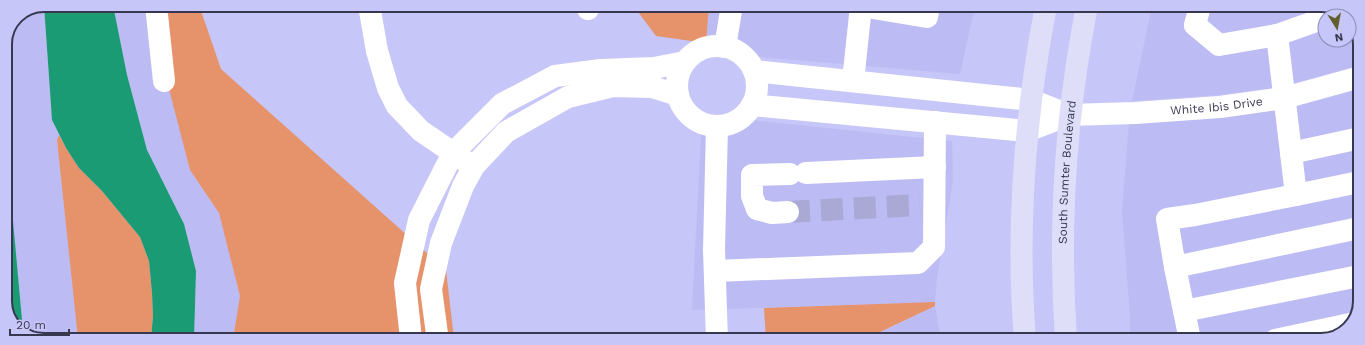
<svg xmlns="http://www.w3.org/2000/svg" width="1365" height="345" viewBox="0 0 1365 345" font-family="'Work Sans',sans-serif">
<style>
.built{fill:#bdbbf3}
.green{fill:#e6926a}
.water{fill:#1a9b73}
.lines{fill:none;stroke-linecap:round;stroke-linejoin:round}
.minor-tunnel{stroke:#aaa9d6;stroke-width:22;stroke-dasharray:22 11;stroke-linecap:butt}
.minor{stroke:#fff;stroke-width:22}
.major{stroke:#dfdef9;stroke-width:22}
.labels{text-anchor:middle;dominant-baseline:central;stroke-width:3;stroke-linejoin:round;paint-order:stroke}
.street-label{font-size:12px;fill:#383750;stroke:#c7c6f8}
.rim{fill:none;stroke:#383750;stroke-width:2}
</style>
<rect width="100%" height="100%" fill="#c7c6f8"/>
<!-- built -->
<g class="built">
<polygon points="44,5 52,120 59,135 57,140 78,339 36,339 23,331 5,132 5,44 17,16"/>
<polygon points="113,5 153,5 190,170 219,213 240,296 233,339 194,339 196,271 184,224 147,151 127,75"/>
<polygon points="709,5 975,6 960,74 748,56 706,43"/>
<polygon points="1152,6 1329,6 1346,16 1325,16 1325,40 1349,40 1349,17 1350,18 1360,39 1360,65 1281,87 1219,95 1132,101"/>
<polygon points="1360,89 1359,309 1345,332 1321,340 1130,340 1130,316 1122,210 1129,124 1221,118 1287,109"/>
<polygon points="702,115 952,141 953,181 937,278 935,302 692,310"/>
<polygon points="935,306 941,340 874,340 876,335"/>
</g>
<!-- green -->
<g class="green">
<polygon points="153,5 199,5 221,69 446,270 454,339 233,339 240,296 219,213 190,170 169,89"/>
<polygon points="633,5 709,5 706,43 656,36"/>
<polygon points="59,135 66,148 79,168 102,191 140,237 149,261 152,293 153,316 151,339 78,339 57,140"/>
<polygon points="935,302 935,306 876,334 874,340 766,340 764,308"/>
</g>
<!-- water -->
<g class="water">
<polygon points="44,5 113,5 127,75 147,150 184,224 196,271 194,339 151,339 153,316 152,293 149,261 140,237 102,191 79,168 66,148 52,120"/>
<polygon points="5,132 23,331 15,327 5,306"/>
</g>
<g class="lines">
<!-- minor-tunnel -->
<polyline class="minor-tunnel" points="788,212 920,205"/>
<!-- minor -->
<g class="minor">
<polyline points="156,5 164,81"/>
<polyline points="369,5 377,51 388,88 397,106 421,131 465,161"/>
<polyline points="587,5 588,9"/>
<polyline points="861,6 927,17 929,6"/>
<polyline points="1200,6 1195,25 1219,45 1277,35 1325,18"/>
<circle cx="717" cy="86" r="40"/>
<polyline points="725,47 732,5"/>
<polyline points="754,71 1031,100 1069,115"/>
<polyline points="853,81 861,6 859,6"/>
<path id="s1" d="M752,105L1027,131L1069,115L1135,113L1220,107L1284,98L1360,77"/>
<polyline points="1291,153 1360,138"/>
<polyline points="806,173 935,167"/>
<polyline points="1296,195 1359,182"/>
<polyline points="788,212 772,213 757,209 752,196 752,175 790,174"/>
<polyline points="1175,267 1359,228"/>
<polyline points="715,271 918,263 934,247 935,122"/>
<polyline points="1184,311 1359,276"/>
<polyline points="411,339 405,283 419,220 453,153 502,104 555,76 601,70 654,68 685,62"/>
<polyline points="435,339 437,334 431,289 441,243 463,186 474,166 506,132 568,97 613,86 652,87 678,95"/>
<polyline points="717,340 714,250 717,126"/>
<polyline points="1190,340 1175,267 1167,219 1195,215 1296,195 1277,35"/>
<polyline points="1275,340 1350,324"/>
</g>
<!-- major -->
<g class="major">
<path d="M1025,340C1016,228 1025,115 1046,6"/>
<path id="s2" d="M1066,340C1058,225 1065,118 1087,6"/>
</g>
</g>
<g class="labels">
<!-- street labels -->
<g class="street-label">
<text stroke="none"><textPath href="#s1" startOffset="469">White Ibis Drive</textPath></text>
<text stroke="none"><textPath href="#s2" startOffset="168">South Sumter Boulevard</textPath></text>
</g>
</g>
<!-- crop -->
<path d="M0 0H1365V345H0ZM44 12H1321A32 32 0 0 1 1353 44V301A32 32 0 0 1 1321 333H44A32 32 0 0 1 12 301V44A32 32 0 0 1 44 12Z" fill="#c7c6f8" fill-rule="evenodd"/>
<path class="rim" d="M44 12H1321A32 32 0 0 1 1353 44V301A32 32 0 0 1 1321 333H44A32 32 0 0 1 12 301V44A32 32 0 0 1 44 12Z"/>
<!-- north arrow -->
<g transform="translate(1337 28) rotate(169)"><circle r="19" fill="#c7c6f8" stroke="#8e8db5"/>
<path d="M0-3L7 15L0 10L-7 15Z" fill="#615f2b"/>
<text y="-6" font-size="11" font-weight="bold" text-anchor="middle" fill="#383750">N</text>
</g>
<!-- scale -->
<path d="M10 329v6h59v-6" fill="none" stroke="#383750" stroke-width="2"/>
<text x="16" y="329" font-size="12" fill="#383750" stroke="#c7c6f8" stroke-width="3" paint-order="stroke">20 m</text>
</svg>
